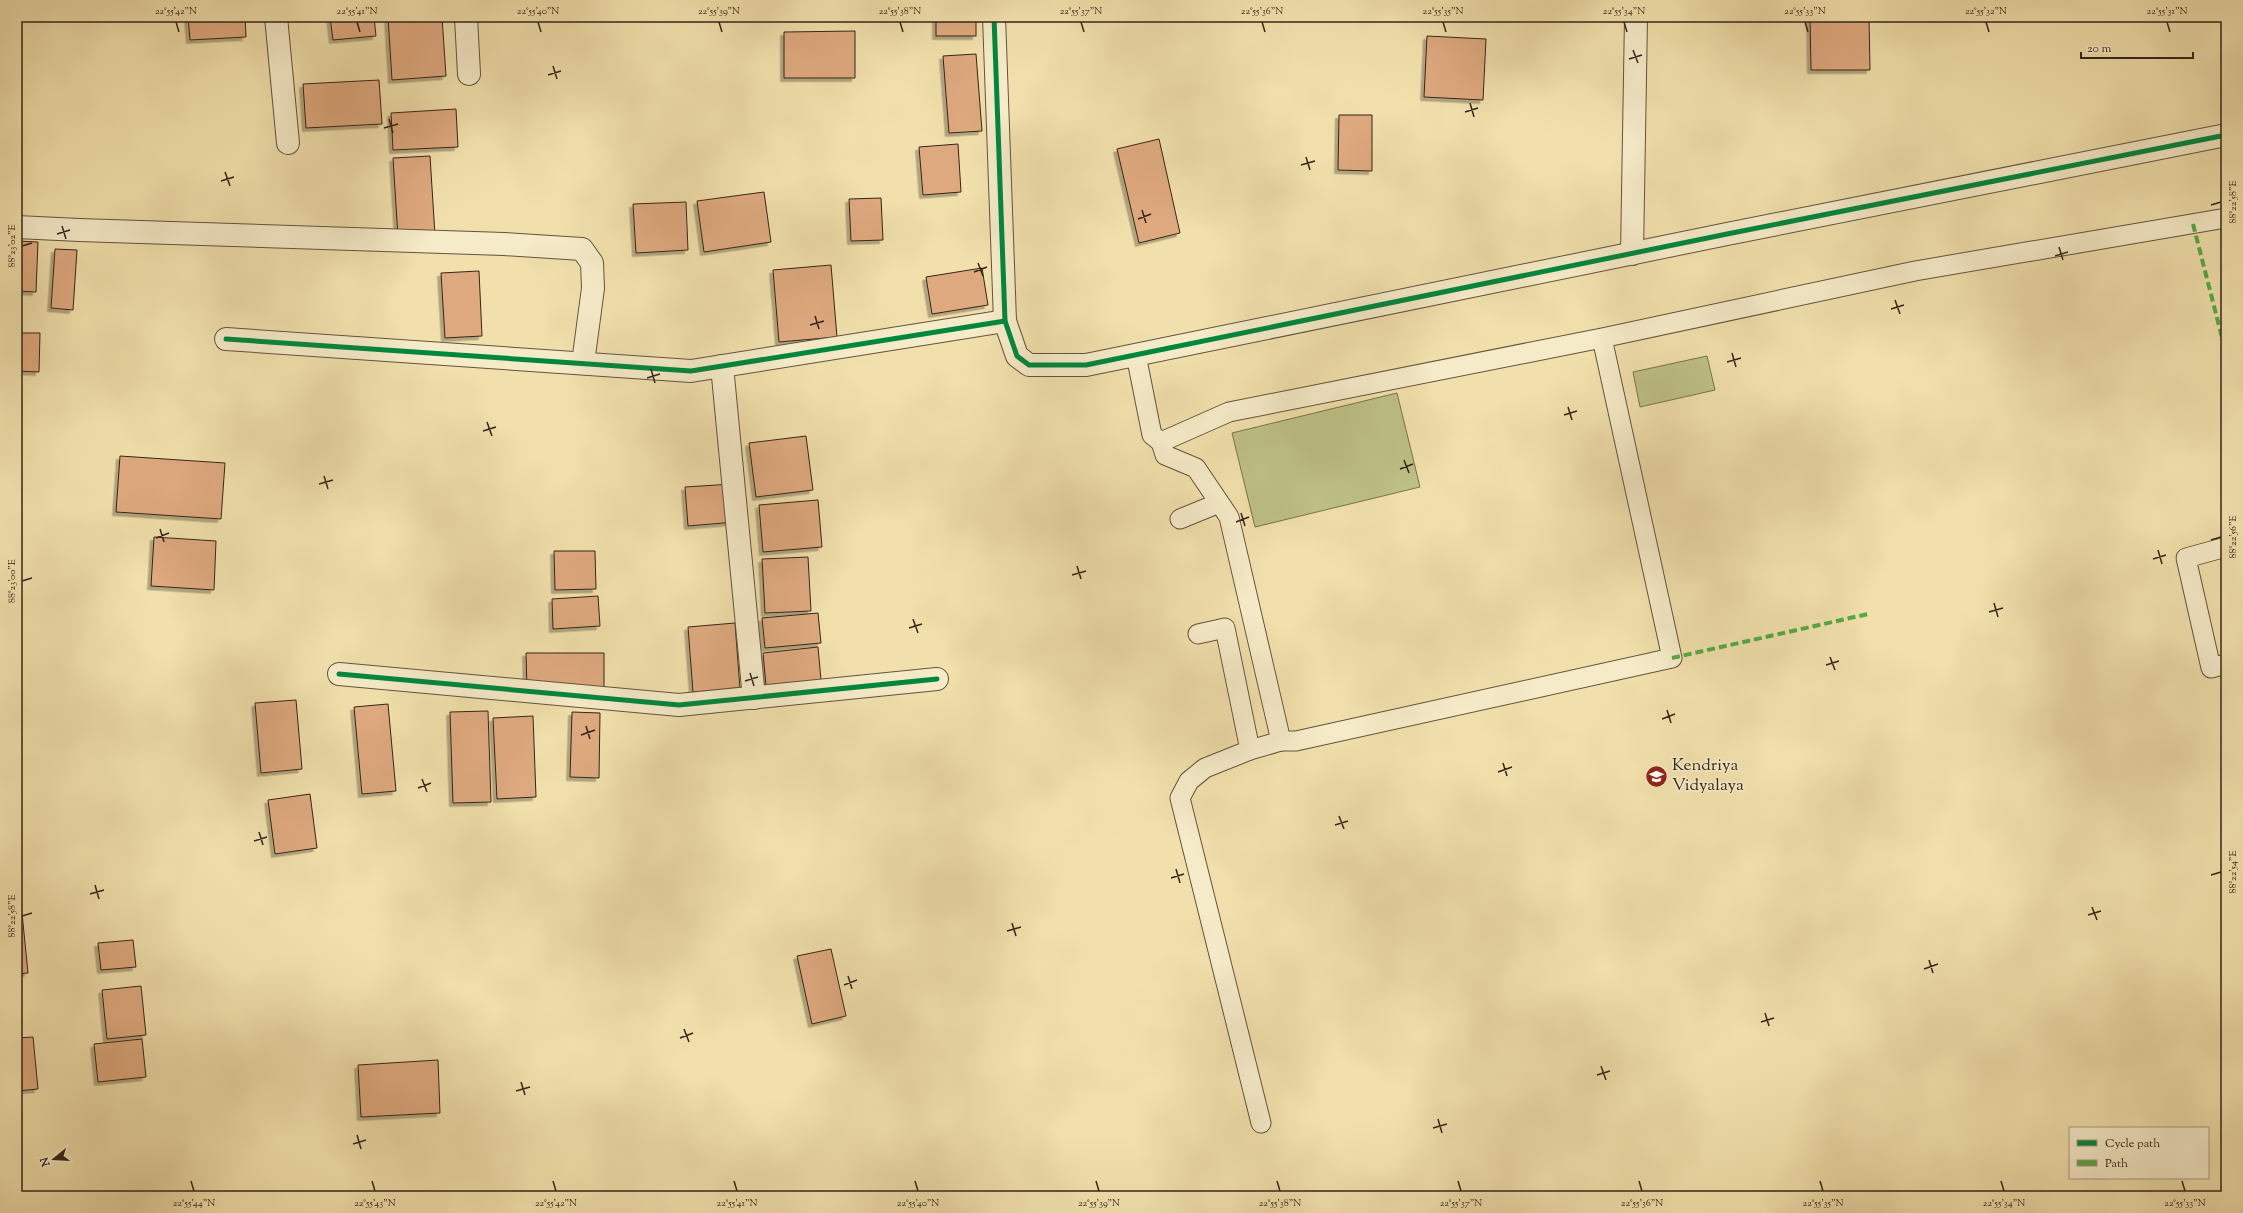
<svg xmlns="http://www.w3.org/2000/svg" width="2243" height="1213" viewBox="0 0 2243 1213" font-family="'Sorts Mill Goudy',serif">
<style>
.garden{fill:#bec186;stroke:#79724e}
.building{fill:#dfa97f;stroke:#342417;filter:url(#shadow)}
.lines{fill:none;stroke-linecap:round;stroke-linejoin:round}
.lane-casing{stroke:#63533c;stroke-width:21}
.street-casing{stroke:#63533c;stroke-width:24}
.lane{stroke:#f6ebc9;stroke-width:19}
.street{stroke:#f6ebc9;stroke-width:22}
.quiet{stroke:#54aa42;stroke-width:4;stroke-dasharray:8 4;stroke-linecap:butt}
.cycleway-casing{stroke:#f6ebc9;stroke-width:8}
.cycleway{stroke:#00873e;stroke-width:5}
.ticks{fill:none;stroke:#342417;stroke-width:1.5}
.labels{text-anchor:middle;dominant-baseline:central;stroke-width:3;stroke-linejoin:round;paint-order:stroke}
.poi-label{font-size:17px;fill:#342417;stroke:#f6ebc9;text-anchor:start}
.neatline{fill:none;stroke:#342417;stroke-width:1.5}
.ticks-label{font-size:10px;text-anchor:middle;fill:#342417}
</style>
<defs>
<filter id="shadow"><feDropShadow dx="-3.5" dy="3.5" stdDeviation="0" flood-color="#0004"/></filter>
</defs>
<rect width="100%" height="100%" fill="#f1e0ac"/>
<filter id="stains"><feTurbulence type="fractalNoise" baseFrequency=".005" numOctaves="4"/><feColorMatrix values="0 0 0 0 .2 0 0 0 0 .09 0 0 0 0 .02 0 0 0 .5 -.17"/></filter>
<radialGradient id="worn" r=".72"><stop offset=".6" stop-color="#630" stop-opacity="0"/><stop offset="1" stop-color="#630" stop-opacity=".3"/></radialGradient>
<!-- garden -->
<g class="garden">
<polygon points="1707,356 1715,390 1640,407 1633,372"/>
<polygon points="1397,393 1420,487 1255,527 1232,433"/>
</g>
<!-- building -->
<g class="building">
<polygon points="188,17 245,17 246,37 190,40"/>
<polygon points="330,17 374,17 376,36 333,40"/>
<polygon points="388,17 442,17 446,76 392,80"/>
<rect x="936" y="17" width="40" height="19"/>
<polygon points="1810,17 1869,17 1870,70 1811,70"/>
<polygon points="855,31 855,78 784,78 784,32"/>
<polygon points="1427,36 1486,39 1483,100 1424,97"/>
<polygon points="976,54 982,131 949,133 943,56"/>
<polygon points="379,80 382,124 306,128 303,84"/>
<polygon points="456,109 458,147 393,150 391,113"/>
<polygon points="1339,115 1372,115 1372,171 1338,170"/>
<polygon points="1159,139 1180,233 1139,243 1117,149"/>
<polygon points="958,144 961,192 923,195 919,147"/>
<polygon points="430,156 435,235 398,237 393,158"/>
<polygon points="764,192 771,242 704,252 697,201"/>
<polygon points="881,198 883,240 851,241 849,199"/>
<polygon points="686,202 688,250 636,253 633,204"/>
<polygon points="17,241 38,242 36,292 17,291"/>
<polygon points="55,249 77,250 73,310 51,308"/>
<polygon points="831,265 837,337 779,342 773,270"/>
<polygon points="982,268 988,305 932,314 926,277"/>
<polygon points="479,271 482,336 445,338 441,273"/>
<polygon points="17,333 40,333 39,372 17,371"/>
<polygon points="806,436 813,490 756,497 749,443"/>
<polygon points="120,456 225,463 221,519 116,512"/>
<polygon points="732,484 735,522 688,526 685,487"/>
<polygon points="818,500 822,547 763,552 759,505"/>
<polygon points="154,537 216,541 214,590 151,586"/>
<polygon points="554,551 595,551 596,589 555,590"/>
<polygon points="808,557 811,611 765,613 762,559"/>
<polygon points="598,596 600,626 553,629 552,599"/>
<polygon points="818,613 821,643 765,648 762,618"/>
<polygon points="735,623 740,689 693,692 688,627"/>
<polygon points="818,647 821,680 766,685 763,653"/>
<polygon points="526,653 604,653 604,689 527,689"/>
<polygon points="296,700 302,769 261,773 255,703"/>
<polygon points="388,704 396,791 362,794 354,707"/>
<polygon points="488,711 491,802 453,803 450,712"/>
<polygon points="572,712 600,713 599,778 570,777"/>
<polygon points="533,716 536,797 497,799 493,718"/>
<polygon points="310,794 317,848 275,854 268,800"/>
<polygon points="17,903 21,903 28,973 17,974"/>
<polygon points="133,940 136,967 101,970 98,943"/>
<polygon points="831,949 846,1016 812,1024 797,956"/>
<polygon points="141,986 146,1035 107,1039 102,990"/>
<polygon points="33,1037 38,1089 17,1091 17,1038"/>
<polygon points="142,1039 146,1077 98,1082 94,1044"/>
<polygon points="438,1060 440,1113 361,1117 358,1065"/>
</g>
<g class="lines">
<defs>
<g id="lane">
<polyline points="1602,338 1672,658 1296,741 1281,741 1229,517 1196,468 1165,455 1161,442 1229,412 1602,338 1915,271 2226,218"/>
<polyline points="1136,355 1152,435 1161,442"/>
<polyline points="1180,519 1219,503"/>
<polyline points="2226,547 2186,558 2211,668 2226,664"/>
<polyline points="1198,634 1225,628 1250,750 1281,741"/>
<polyline points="1250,750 1205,768 1189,781 1180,798 1261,1123"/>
</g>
<g id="street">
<polyline points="276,17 288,143"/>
<polyline points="466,17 469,74"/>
<polyline points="994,17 1005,321 1017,356 1029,365 1086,365 1727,234 2226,135"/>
<polyline points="17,227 79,230 504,244 582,249 592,263 593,288 583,363"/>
<polyline points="1632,254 1636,17"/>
<polyline points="226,339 691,371 1005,321"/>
<polyline points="722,366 754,698"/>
<polyline points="339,674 679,705 937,679"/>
</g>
</defs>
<!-- lane casing -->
<use href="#lane" class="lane-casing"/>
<!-- street casing -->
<use href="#street" class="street-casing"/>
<!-- lane -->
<use href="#lane" class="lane"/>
<!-- street -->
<use href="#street" class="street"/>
<!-- quiet -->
<g class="quiet">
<polyline points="2193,224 2226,353"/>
<polyline points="1672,658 1868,614"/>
</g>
<defs>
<g id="cycleway">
<polyline points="994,17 1005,321 1017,356 1029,365 1086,365 1727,234 2226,135"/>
<polyline points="226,339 691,371 1005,321"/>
<polyline points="339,674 679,705 937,679"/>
</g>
</defs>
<!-- cycleway casing -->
<use href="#cycleway" class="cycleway-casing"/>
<!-- cycleway -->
<use href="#cycleway" class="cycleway"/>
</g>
<!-- ticks -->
<path class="ticks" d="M176,22L179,32M357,22L360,32M538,22L541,32M719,22L722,32M900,22L903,32M1081,22L1084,32M1262,22L1265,32M1443,22L1446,32M1624,22L1627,32M1805,22L1808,32M1986,22L1989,32M2167,22L2170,32M1633,50L1638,63M1629,59L1642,55M553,66L557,79M548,75L561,71M1470,103L1474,117M1465,112L1478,108M389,119L393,133M384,128L398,124M1306,157L1310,170M1301,165L1315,161M225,172L230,186M221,181L234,177M2211,205L2221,202M1142,210L1146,223M1138,219L1151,214M62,226L66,239M57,234L70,230M22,246L32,243M2059,247L2063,260M2055,256L2068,252M978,263L983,276M974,272L987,267M1895,300L1900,314M1891,309L1904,305M815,316L819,329M810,325L824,321M1732,353L1736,367M1727,362L1741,358M651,369L655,383M647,378L660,374M1568,407L1572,420M1564,415L1577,411M487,422L492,436M483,431L496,427M1404,460L1409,473M1400,469L1413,464M324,476L328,489M319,484L333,480M1241,513L1245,526M1236,522L1249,517M160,529L164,542M156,538L169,533M2211,540L2221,537M2158,550L2162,564M2153,559L2166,555M1077,566L1081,579M1072,575L1086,571M22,581L32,578M1994,603L1998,617M1989,612L2003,608M913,619L918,633M909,628L922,624M1830,657L1835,670M1826,665L1839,661M750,673L754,686M745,681L758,677M1667,710L1671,723M1662,719L1675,714M586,726L590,739M581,735L595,730M1503,763L1507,776M1498,772L1512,767M422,779L427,792M418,788L431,783M1339,816L1344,829M1335,825L1348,821M259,832L263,845M254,841L267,837M1176,869L1180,883M2211,875L2221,872M1171,878L1184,874M95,885L99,899M90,894L104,890M2092,907L2097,920M2088,915L2101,911M22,916L32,913M1012,923L1016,936M1007,931L1021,927M1929,960L1933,973M1924,969L1938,964M848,976L852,989M844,985L857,980M1765,1013L1769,1026M1761,1022L1774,1018M684,1029L689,1042M680,1038L693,1033M1601,1066L1606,1080M1597,1075L1610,1071M521,1082L525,1095M516,1091L530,1087M1438,1119L1442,1133M1433,1128L1447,1124M357,1135L361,1149M353,1144L366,1140M191,1181L194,1191M372,1181L375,1191M553,1181L556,1191M734,1181L737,1191M915,1181L918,1191M1096,1181L1099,1191M1277,1181L1280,1191M1458,1181L1461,1191M1639,1181L1642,1191M1820,1181L1823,1191M2001,1181L2004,1191M2182,1181L2185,1191"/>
<!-- icons -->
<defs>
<symbol id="school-disc" viewBox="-11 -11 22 22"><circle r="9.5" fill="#8f2418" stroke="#f6ebc9"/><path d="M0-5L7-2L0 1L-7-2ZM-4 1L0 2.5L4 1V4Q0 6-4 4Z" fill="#fff"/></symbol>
</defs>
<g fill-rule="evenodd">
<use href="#school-disc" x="1644" y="764" width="25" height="25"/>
</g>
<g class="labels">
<!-- poi labels -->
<g class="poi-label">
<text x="1672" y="766">Kendriya<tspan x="1672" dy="20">Vidyalaya</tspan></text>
</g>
</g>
<!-- margin -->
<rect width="2243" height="1213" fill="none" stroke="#f1e0ac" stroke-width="44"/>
<!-- legend -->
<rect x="2069" y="1127" width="140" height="52" fill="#f6ebc9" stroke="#a89b82"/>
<rect x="2077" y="1140" width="20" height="6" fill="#00873e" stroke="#a89b82"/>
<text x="2105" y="1147" font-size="12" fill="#342417">Cycle path</text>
<rect x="2077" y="1160" width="20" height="6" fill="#54aa42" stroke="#a89b82"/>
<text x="2105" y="1167" font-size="12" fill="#342417">Path</text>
<!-- north arrow -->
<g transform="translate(54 1159) rotate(252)" stroke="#f6ebc9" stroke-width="3" paint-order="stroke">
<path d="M0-3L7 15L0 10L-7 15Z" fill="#342417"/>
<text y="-6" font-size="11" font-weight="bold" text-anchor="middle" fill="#342417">N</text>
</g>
<!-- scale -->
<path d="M2081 52v6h112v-6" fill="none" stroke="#342417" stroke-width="2"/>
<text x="2087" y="52" font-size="12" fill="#342417" stroke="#f6ebc9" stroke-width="3" paint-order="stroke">20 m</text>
<rect x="22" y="22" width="2199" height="1169" class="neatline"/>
<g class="ticks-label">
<text x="176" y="14">22°55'42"N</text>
<text x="357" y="14">22°55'41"N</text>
<text x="538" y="14">22°55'40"N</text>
<text x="719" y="14">22°55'39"N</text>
<text x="900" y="14">22°55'38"N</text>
<text x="1081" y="14">22°55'37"N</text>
<text x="1262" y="14">22°55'36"N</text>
<text x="1443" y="14">22°55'35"N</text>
<text x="1624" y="14">22°55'34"N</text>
<text x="1805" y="14">22°55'33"N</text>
<text x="1986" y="14">22°55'32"N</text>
<text x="2167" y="14">22°55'31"N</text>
<text transform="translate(2232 202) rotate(-90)" y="4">88°22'58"E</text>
<text transform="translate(11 246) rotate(-90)" y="4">88°23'02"E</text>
<text transform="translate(2232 537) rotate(-90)" y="4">88°22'56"E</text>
<text transform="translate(11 581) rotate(-90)" y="4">88°23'00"E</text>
<text transform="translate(2232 872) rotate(-90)" y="4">88°22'54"E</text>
<text transform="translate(11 916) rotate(-90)" y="4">88°22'58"E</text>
<text x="194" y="1206">22°55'44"N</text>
<text x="375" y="1206">22°55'43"N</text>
<text x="556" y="1206">22°55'42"N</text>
<text x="737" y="1206">22°55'41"N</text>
<text x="918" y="1206">22°55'40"N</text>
<text x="1099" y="1206">22°55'39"N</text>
<text x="1280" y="1206">22°55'38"N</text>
<text x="1461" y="1206">22°55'37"N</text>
<text x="1642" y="1206">22°55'36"N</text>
<text x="1823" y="1206">22°55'35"N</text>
<text x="2004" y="1206">22°55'34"N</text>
<text x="2185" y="1206">22°55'33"N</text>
</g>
<rect width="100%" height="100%" filter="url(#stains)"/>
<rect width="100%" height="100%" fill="url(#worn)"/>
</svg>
